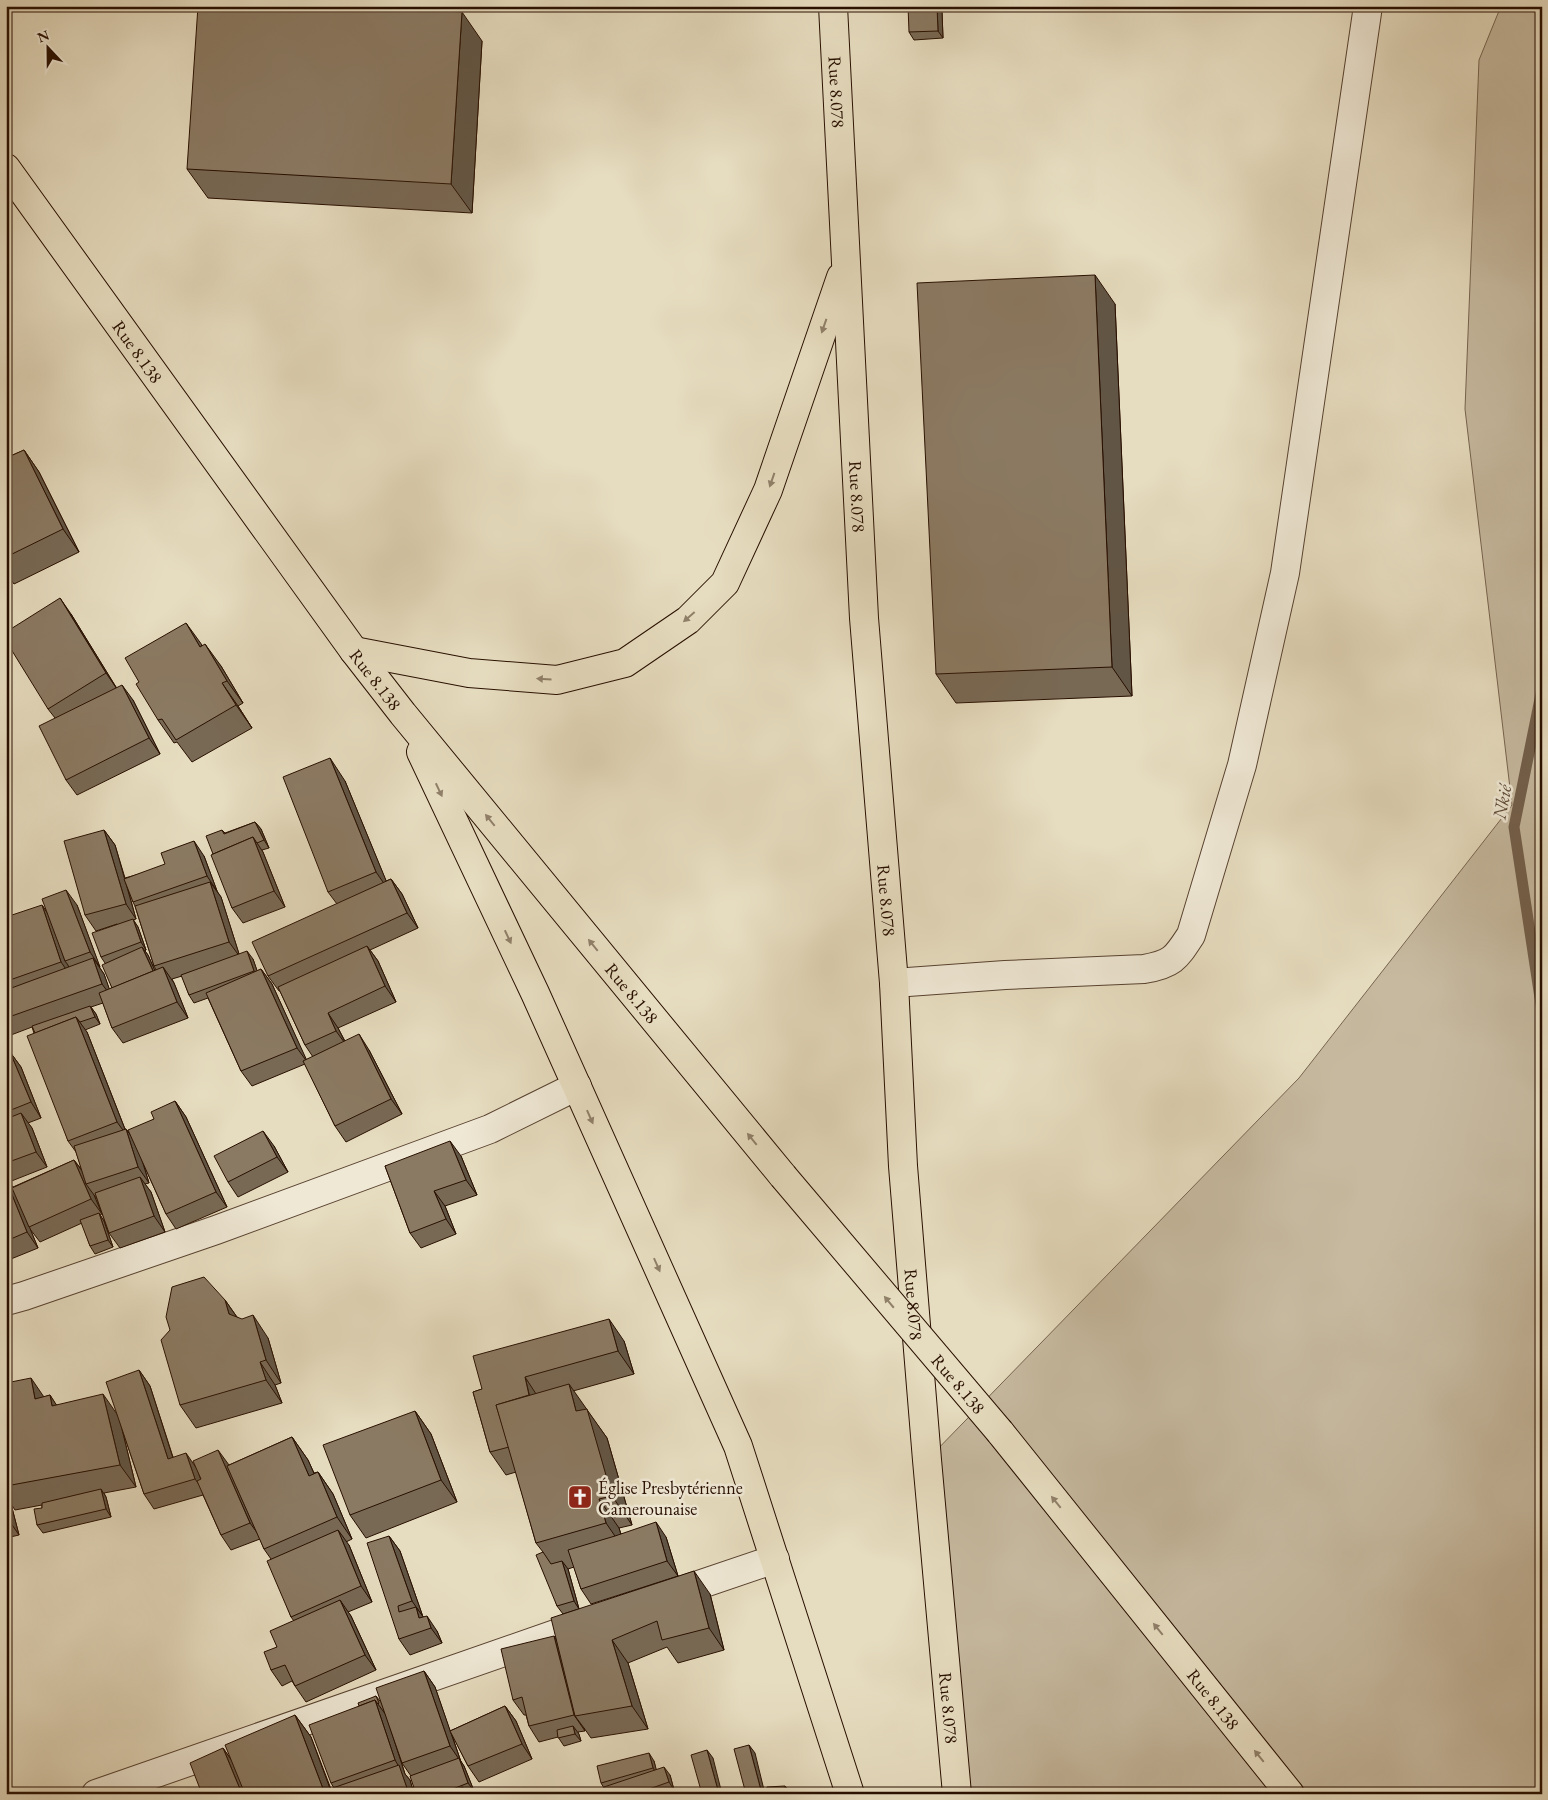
<svg xmlns="http://www.w3.org/2000/svg" width="1548" height="1800" viewBox="0 0 1548 1800" font-family="'EB Garamond',serif">
<style>
.green{fill:#c6b99f;stroke:#776450}
.lines{fill:none;stroke-linecap:round;stroke-linejoin:round}
.stream{stroke:#73604c;stroke-width:11}
.minor-casing{stroke:#584230;stroke-width:30}
.major-casing{stroke:#280f00;stroke-width:30}
.highway-casing{stroke:#280f00;stroke-width:30}
.minor{stroke:#efe8d5;stroke-width:28}
.major{stroke:#e6dcbf;stroke-width:28}
.highway{stroke:#e6dcbf;stroke-width:28}
.major-bridge-casing{stroke:#280f00;stroke-width:30;stroke-linecap:butt}
.major-bridge{stroke:#e6dcbf;stroke-width:28}
.wall{fill:#786955;stroke:#280f00;fill-rule:evenodd}
.shaded-wall{fill:#615545;stroke:#280f00}
.building{fill:#8b7a63;stroke:#280f00}
.oneway{fill:#908069}
.labels{text-anchor:middle;dominant-baseline:central;stroke-width:5;stroke-linejoin:round;paint-order:stroke}
.street-label{font-size:18px;fill:#280f00;stroke:#efe8d5}
.poi-label{font-size:18px;fill:#280f00;stroke:#efe8d5;text-anchor:start}
.water-label{font-size:19px;font-style:italic;fill:#604c39;stroke:#efe8d5}
</style>
<rect width="100%" height="100%" fill="#e6dcbf"/>
<filter id="stains"><feTurbulence type="fractalNoise" baseFrequency=".004" numOctaves="4"/><feColorMatrix values="0 0 0 0 .2 0 0 0 0 .09 0 0 0 0 .02 0 0 0 .5 -.17"/></filter>
<radialGradient id="worn" r=".72"><stop offset=".6" stop-color="#630" stop-opacity="0"/><stop offset="1" stop-color="#630" stop-opacity=".3"/></radialGradient>
<!-- green -->
<polygon class="green" points="1501,6 1542,6 1542,1794 957,1794 927,1460 1299,1078 1512,805 1465,409 1479,60"/>
<g class="lines">
<!-- stream -->
<polyline class="stream" points="1542,689 1514,827 1542,1011"/>
<defs>
<g id="minor">
<path d="M894,983L1005,975L1144,969C1173,964 1176,958 1191,935L1242,765L1285,573L1368,6"/>
<polyline points="6,1301 24,1296 216,1230 490,1129 577,1086"/>
<polyline points="669,1595 775,1559"/>
<polyline points="96,1794 590,1622"/>
</g>
<g id="major">
<path id="s1" d="M6,168L354,651L403,714L783,1176"/>
<polyline points="421,752 535,993 738,1446 850,1794"/>
<path id="s2" d="M1000,1432L1290,1794"/>
</g>
<g id="highway">
<path id="s3" d="M833,6L864,618L894,983L903,1166L927,1460L957,1794"/>
<polyline points="354,651 469,673 557,680 625,663 688,620 725,583 768,490 841,277"/>
</g>
</defs>
<!-- minor casing -->
<use href="#minor" class="minor-casing"/>
<!-- major casing -->
<use href="#major" class="major-casing"/>
<!-- highway casing -->
<use href="#highway" class="highway-casing"/>
<!-- minor -->
<use href="#minor" class="minor"/>
<!-- major -->
<use href="#major" class="major"/>
<!-- highway -->
<use href="#highway" class="highway"/>
<defs>
<g id="major-bridge">
<path id="s4" d="M783,1176L1000,1432"/>
</g>
</defs>
<!-- major-bridge casing -->
<use href="#major-bridge" class="major-bridge-casing"/>
<!-- major-bridge -->
<use href="#major-bridge" class="major-bridge"/>
</g>
<!-- wall -->
<g class="wall">
<polygon points="982,6 1043,6 984,9"/>
<polygon points="942,12 943,38 914,40 909,32"/>
<polygon points="482,41 472,213 208,198 187,169"/>
<polygon points="1115,304 1132,696 956,703 936,674"/>
<polygon points="24,450 39,472 79,552 14,584 6,573 6,458"/>
<polygon points="71,614 116,687 133,700 160,754 77,795 66,780 55,718 48,709"/>
<polygon points="202,645 221,666 243,703 238,706 252,728 192,762 177,742 174,743 158,720"/>
<path d="M345,781L386,881L391,879L402,894L418,928L370,950L378,961L396,1002L338,1028L345,1041L369,1050L402,1114L346,1142L335,1126L305,1064L252,1086L241,1071L208,998L194,1003L189,995L182,976L172,979L174,983L188,1018L123,1043L112,1028L103,1003L91,1007L96,1014L100,1024L85,1030L87,1032L125,1129H126L130,1134L154,1119L175,1101L186,1117L227,1207L176,1229L166,1214L143,1163L149,1183L145,1184L151,1192L165,1232L120,1248L109,1233L97,1199L94,1195L102,1214L100,1215L104,1221L113,1247L95,1254L90,1246L82,1223L40,1242L30,1229L38,1248L6,1261V1053L10,1052L21,1067L41,1118L28,1123L32,1128L47,1167L9,1182L13,1187L74,1160L82,1170L76,1152L68,1141L32,1027L11,1035L6,1029V979L9,989L12,988L7,981L42,905L48,914L77,905L100,968L104,974L109,989L112,988L105,963L101,957L117,924L96,931L85,915L104,830L115,845L125,878L204,856L217,891L221,897L239,954L253,959L257,971L261,969L272,984L306,1060L313,1057L305,1045L280,991H279L268,976L337,904L328,892ZM127,886L133,902L135,906L154,966L156,970L155,971L148,955L145,951L146,950L138,927L133,920L136,919Z"/>
<polygon points="255,822 261,829 269,848 262,850 285,907 243,923 232,908 213,854 222,830 225,833"/>
<polygon points="274,1146 288,1172 238,1197 228,1182"/>
<polygon points="461,1156 477,1195 445,1206 456,1234 421,1248 410,1233 385,1166"/>
<polygon points="225,1300 237,1317 268,1338 281,1383 275,1385 282,1403 196,1428 180,1405"/>
<polygon points="624,1341 634,1374 573,1391 607,1438 632,1525 619,1528 621,1534 666,1537 678,1576 591,1604 581,1589 574,1567 568,1569 579,1609 563,1614 557,1606 543,1552 536,1543 516,1472 506,1475 490,1452 473,1392"/>
<polygon points="139,1370 150,1386 173,1457 195,1466 229,1465 292,1437 308,1460 314,1473 318,1472 333,1494 352,1539 346,1542 349,1545 372,1602 348,1612 351,1616 376,1670 306,1702 295,1686 292,1681 282,1686 271,1670 277,1647 294,1621 291,1617 271,1559 264,1549 260,1539 231,1550 221,1535 203,1495 154,1509 144,1494 122,1429 136,1487 104,1493 106,1497 111,1517 43,1533 37,1525 42,1508 42,1505 15,1510 11,1504 19,1535 6,1538 6,1383 44,1397 50,1395 56,1405 117,1414"/>
<polygon points="415,1411 431,1434 457,1502 366,1538 350,1515"/>
<polygon points="389,1536 400,1551 423,1617 437,1631 442,1643 410,1655 399,1639"/>
<polygon points="710,1594 724,1650 678,1663 667,1647 628,1663 648,1729 591,1738 584,1728 585,1731 578,1732 581,1741 564,1746 558,1737 539,1742 529,1726 526,1715 524,1715 513,1700 554,1636 557,1641"/>
<polygon points="424,1671 435,1687 450,1731 505,1706 516,1721 532,1759 479,1782 468,1766 451,1732 461,1762 464,1766 474,1791 467,1794 416,1794 411,1776 402,1763 396,1745 405,1774 410,1780 414,1794 202,1794 223,1748 230,1758 295,1715 311,1737 331,1789 334,1788 331,1783 359,1706 376,1696 380,1701"/>
<polygon points="654,1761 656,1770 670,1775 674,1790 664,1794 606,1794 604,1788 601,1783"/>
</g>
<!-- shaded-wall -->
<g class="shaded-wall">
<polygon points="937,6 938,6 942,12 943,38 938,31"/>
<polygon points="462,12 482,41 472,213 451,184"/>
<polygon points="1095,275 1115,304 1132,696 1112,667"/>
<polygon points="24,450 39,472 79,552 63,529"/>
<polygon points="60,598 71,614 117,689 106,673"/>
<polygon points="186,623 202,645 200,647"/>
<polygon points="205,644 221,666 243,703 227,681"/>
<polygon points="222,683 238,706 252,728 236,705"/>
<polygon points="122,685 133,700 160,754 149,738"/>
<polygon points="330,758 345,781 392,895 376,872"/>
<polygon points="255,822 261,829 269,848 264,840"/>
<polygon points="104,830 115,845 136,919 126,904"/>
<polygon points="253,837 263,852 285,907 274,891"/>
<polygon points="194,841 204,856 217,891 207,876"/>
<polygon points="391,879 402,894 418,928 407,913"/>
<polygon points="210,882 221,897 240,957 229,942"/>
<polygon points="66,890 77,905 100,967 90,952"/>
<polygon points="42,905 52,920 65,961 68,965 72,978 61,962"/>
<polygon points="133,919 138,927 146,950 141,942"/>
<polygon points="367,946 378,961 396,1002 385,986"/>
<polygon points="142,947 148,955 160,982 155,975"/>
<polygon points="247,951 253,959 260,979 254,971"/>
<polygon points="93,958 104,974 113,999 102,984"/>
<polygon points="163,967 174,983 188,1018 177,1002"/>
<polygon points="261,969 272,984 308,1063 297,1048"/>
<polygon points="6,979 11,996 6,989"/>
<polygon points="90,1006 96,1014 100,1024 95,1017"/>
<polygon points="328,1013 338,1028 347,1046 336,1031"/>
<polygon points="76,1017 87,1032 128,1137 117,1122"/>
<polygon points="359,1034 369,1050 402,1114 391,1099"/>
<polygon points="10,1052 21,1067 41,1118 31,1102"/>
<polygon points="175,1101 186,1117 227,1207 216,1192"/>
<polygon points="21,1113 32,1128 47,1167 36,1152"/>
<polygon points="126,1129 137,1144 149,1183 138,1167"/>
<polygon points="263,1131 274,1146 288,1172 277,1157"/>
<polygon points="450,1141 461,1156 477,1195 466,1180"/>
<polygon points="74,1160 85,1175 86,1184 94,1195 102,1214 91,1199"/>
<polygon points="140,1177 151,1192 165,1232 154,1216"/>
<polygon points="6,1178 14,1189 38,1248 27,1232 6,1180"/>
<polygon points="434,1191 445,1206 456,1234 446,1219"/>
<polygon points="99,1213 104,1221 113,1247 108,1240"/>
<polygon points="225,1300 241,1323 229,1314"/>
<polygon points="253,1315 268,1338 281,1383 266,1360"/>
<polygon points="609,1319 624,1341 634,1374 618,1351"/>
<polygon points="260,1362 275,1385 282,1403 266,1380"/>
<polygon points="139,1370 150,1386 178,1474 168,1459"/>
<polygon points="525,1377 540,1400 531,1402"/>
<polygon points="31,1378 46,1400 35,1399"/>
<polygon points="569,1384 607,1438 632,1525 612,1496 576,1411"/>
<polygon points="103,1394 119,1417 136,1487 120,1465"/>
<polygon points="50,1395 65,1418 52,1406"/>
<polygon points="415,1411 431,1434 457,1502 441,1480"/>
<polygon points="292,1437 308,1460 325,1498 309,1476"/>
<polygon points="218,1450 229,1465 261,1538 250,1523"/>
<polygon points="186,1453 197,1469 206,1494 195,1479"/>
<polygon points="318,1472 333,1494 352,1539 337,1517"/>
<polygon points="101,1489 106,1497 111,1517 106,1509"/>
<polygon points="6,1497 11,1504 19,1535 6,1516"/>
<polygon points="599,1499 619,1528 626,1552 606,1523"/>
<polygon points="656,1522 666,1537 678,1576 667,1561"/>
<polygon points="338,1530 349,1545 372,1602 361,1586"/>
<polygon points="389,1536 400,1551 423,1617 412,1601"/>
<polygon points="562,1561 568,1569 579,1609 574,1601"/>
<polygon points="694,1571 710,1594 724,1650 709,1628"/>
<polygon points="340,1600 351,1616 376,1670 365,1655"/>
<polygon points="416,1607 427,1622 419,1618"/>
<polygon points="427,1616 437,1631 442,1643 431,1628"/>
<polygon points="554,1636 564,1651 575,1716 584,1728 585,1731 574,1715"/>
<polygon points="612,1640 628,1663 648,1729 632,1706"/>
<polygon points="424,1671 435,1687 461,1762 450,1746"/>
<polygon points="375,1700 386,1715 405,1774 410,1780 414,1794 409,1794 399,1767 395,1760"/>
<polygon points="505,1706 516,1721 532,1759 522,1744"/>
<polygon points="295,1715 311,1737 332,1794 325,1794"/>
<polygon points="573,1726 579,1734 581,1741 575,1734"/>
<polygon points="749,1745 755,1753 765,1794 762,1794"/>
<polygon points="223,1748 239,1771 248,1794 242,1794"/>
<polygon points="707,1750 713,1758 722,1794 719,1794"/>
<polygon points="649,1753 654,1761 658,1776 653,1768"/>
<polygon points="459,1758 464,1766 474,1791 468,1783"/>
<polygon points="664,1767 670,1775 674,1790 669,1782"/>
<polygon points="785,1786 791,1793 791,1794 785,1794"/>
</g>
<!-- building -->
<g class="building">
<polygon points="198,6 359,6 462,12 451,184 187,169"/>
<polygon points="908,6 937,6 938,31 909,32"/>
<polygon points="1095,275 1112,667 936,674 917,283"/>
<polygon points="24,450 63,529 6,557 6,458"/>
<polygon points="60,598 106,673 48,709 6,641 6,632"/>
<polygon points="186,623 200,647 205,644 227,681 222,683 236,705 176,740 162,719 158,720 136,684 139,682 125,658"/>
<polygon points="122,685 149,738 66,780 39,726"/>
<polygon points="330,758 376,872 328,892 283,777"/>
<polygon points="255,822 264,840 257,843 253,837 213,854 206,836 222,830 224,834"/>
<polygon points="104,830 126,904 85,915 64,841"/>
<polygon points="253,837 274,891 232,908 211,855"/>
<polygon points="194,841 207,876 133,902 124,879 165,864 161,853"/>
<polygon points="391,879 407,913 268,976 252,942"/>
<polygon points="210,882 229,942 154,966 135,906"/>
<polygon points="66,890 90,952 65,961 42,899"/>
<polygon points="42,905 61,962 7,981 6,978 6,917"/>
<polygon points="133,919 141,942 101,957 92,933"/>
<polygon points="367,946 385,986 328,1013 336,1031 305,1045 278,987"/>
<polygon points="142,947 153,971 112,988 102,965"/>
<polygon points="247,951 254,971 189,995 181,975"/>
<polygon points="93,958 102,984 6,1018 6,990"/>
<polygon points="163,967 177,1002 112,1028 99,993"/>
<polygon points="261,969 297,1048 241,1071 206,993"/>
<polygon points="90,1006 95,1017 80,1022 76,1017 35,1033 32,1026"/>
<polygon points="76,1017 117,1122 68,1141 27,1036"/>
<polygon points="359,1034 391,1099 335,1126 303,1061"/>
<polygon points="10,1052 31,1102 6,1112 6,1053"/>
<polygon points="175,1101 216,1192 166,1214 128,1130 154,1119 151,1112"/>
<polygon points="21,1113 36,1152 6,1163 6,1119"/>
<polygon points="126,1129 138,1167 86,1184 74,1146"/>
<polygon points="263,1131 277,1157 228,1182 214,1156"/>
<polygon points="450,1141 466,1180 434,1191 446,1219 410,1233 385,1166"/>
<polygon points="74,1160 91,1199 29,1227 12,1188"/>
<polygon points="140,1177 154,1216 109,1233 95,1193"/>
<polygon points="6,1180 27,1232 6,1241"/>
<polygon points="99,1213 108,1240 90,1246 80,1220"/>
<polygon points="204,1277 225,1300 229,1314 242,1319 253,1315 266,1360 260,1362 266,1380 180,1405 161,1340 170,1330 166,1317 172,1287"/>
<polygon points="609,1319 618,1351 525,1377 529,1395 496,1405 509,1447 490,1452 473,1392 482,1389 473,1356"/>
<polygon points="139,1370 168,1459 186,1453 195,1479 144,1494 106,1382"/>
<polygon points="31,1378 35,1399 50,1395 52,1406 103,1394 120,1465 6,1486 6,1383"/>
<polygon points="569,1384 576,1411 587,1409 612,1496 599,1499 606,1523 536,1543 496,1405"/>
<polygon points="415,1411 441,1480 350,1515 323,1445"/>
<polygon points="292,1437 309,1476 318,1472 337,1517 264,1549 227,1466"/>
<polygon points="218,1450 250,1523 221,1535 197,1481 201,1479 193,1461"/>
<polygon points="101,1489 106,1509 37,1525 34,1509 42,1508 42,1503"/>
<polygon points="656,1522 667,1561 581,1589 568,1550 615,1536"/>
<polygon points="338,1530 361,1586 291,1617 267,1561"/>
<polygon points="389,1536 412,1601 398,1606 399,1612 416,1607 419,1618 427,1616 431,1628 399,1639 367,1543"/>
<polygon points="543,1552 551,1564 562,1561 574,1601 557,1606 536,1555"/>
<polygon points="694,1571 709,1628 662,1640 657,1621 612,1640 632,1706 575,1716 551,1618"/>
<polygon points="340,1600 365,1655 295,1686 285,1665 271,1670 264,1652 277,1647 270,1631"/>
<polygon points="554,1636 574,1715 529,1726 522,1697 513,1700 501,1649"/>
<polygon points="424,1671 450,1746 402,1763 376,1688"/>
<polygon points="376,1696 379,1703 378,1704 375,1700 359,1706 358,1703"/>
<polygon points="375,1700 395,1760 331,1783 309,1725"/>
<polygon points="505,1706 522,1744 468,1766 450,1731"/>
<polygon points="295,1715 325,1794 245,1794 225,1745"/>
<polygon points="573,1726 575,1734 558,1738 557,1730"/>
<polygon points="749,1745 762,1794 746,1794 734,1749"/>
<polygon points="223,1748 242,1794 202,1794 190,1763"/>
<polygon points="707,1750 719,1794 702,1794 691,1755"/>
<polygon points="649,1753 653,1768 601,1783 597,1766"/>
<polygon points="459,1758 468,1783 440,1794 416,1794 410,1776"/>
<polygon points="399,1765 409,1794 332,1794 330,1789"/>
<polygon points="664,1767 669,1782 635,1794 606,1794 604,1787"/>
<polygon points="785,1786 785,1794 767,1794 767,1787"/>
<polygon points="463,1787 465,1794 445,1794"/>
<polygon points="662,1791 663,1794 655,1794"/>
</g>
<!-- one-way arrows -->
<defs><path id="oneway-solid" d="M-6-.8H1V-3.2L6.5 0L1 3.2V.8H-6Z" transform="scale(1.25)"/></defs>
<g class="oneway">
<use href="#oneway-solid" transform="translate(824 326) rotate(109)"/>
<use href="#oneway-solid" transform="translate(772 480) rotate(109)"/>
<use href="#oneway-solid" transform="translate(689 617) rotate(139)"/>
<use href="#oneway-solid" transform="translate(544 679) rotate(-177)"/>
<use href="#oneway-solid" transform="translate(439 790) rotate(65)"/>
<use href="#oneway-solid" transform="translate(490 820) rotate(-129)"/>
<use href="#oneway-solid" transform="translate(508 937) rotate(65)"/>
<use href="#oneway-solid" transform="translate(593 945) rotate(-129)"/>
<use href="#oneway-solid" transform="translate(590 1117) rotate(66)"/>
<use href="#oneway-solid" transform="translate(752 1139) rotate(-129)"/>
<use href="#oneway-solid" transform="translate(657 1265) rotate(66)"/>
<use href="#oneway-solid" transform="translate(889 1302) rotate(-130)"/>
<use href="#oneway-solid" transform="translate(1056 1502) rotate(-129)"/>
<use href="#oneway-solid" transform="translate(1158 1629) rotate(-129)"/>
<use href="#oneway-solid" transform="translate(1259 1756) rotate(-129)"/>
</g>
<!-- icons -->
<defs>
<symbol id="church-square" viewBox="-11 -11 22 22"><rect x="-9" y="-9" width="18" height="18" rx="4" fill="#8f2418" stroke="#efe8d5"/><path d="M-1.2-6h2.4v3.5h3.3v2.4h-3.3V6h-2.4V-.1h-3.3v-2.4h3.3Z" fill="#fff"/></symbol>
</defs>
<g fill-rule="evenodd">
<use href="#church-square" x="566" y="1483" width="28" height="28"/>
</g>
<g class="labels">
<!-- street labels -->
<g class="street-label">
<text stroke="none"><textPath href="#s3" startOffset="86">Rue 8.078</textPath></text>
<text stroke="none"><textPath href="#s1" startOffset="226">Rue 8.138</textPath></text>
<text stroke="none"><textPath href="#s3" startOffset="491">Rue 8.078</textPath></text>
<text stroke="none"><textPath href="#s1" startOffset="631">Rue 8.138</textPath></text>
<text stroke="none"><textPath href="#s3" startOffset="896">Rue 8.078</textPath></text>
<text stroke="none"><textPath href="#s1" startOffset="1036">Rue 8.138</textPath></text>
<text stroke="none"><textPath href="#s3" startOffset="1301">Rue 8.078</textPath></text>
<text stroke="none"><textPath href="#s4" startOffset="272">Rue 8.138</textPath></text>
<text stroke="none"><textPath href="#s2" startOffset="342">Rue 8.138</textPath></text>
<text stroke="none"><textPath href="#s3" startOffset="1706">Rue 8.078</textPath></text>
</g>
<!-- poi labels -->
<g class="poi-label">
<text x="598" y="1487">Église Presbytérienne<tspan x="598" dy="21">Camerounaise</tspan></text>
</g>
<!-- water labels -->
<g class="water-label">
<text transform="translate(1502 802) rotate(-80)">Nkié</text>
</g>
</g>
<!-- margin -->
<rect width="1548" height="1800" fill="none" stroke="#e6dcbf" stroke-width="25"/>
<rect x="8" y="8" width="1533" height="1785" fill="none" stroke="#280f00" stroke-width="2.5"/>
<rect x="12" y="12" width="1523" height="1775" fill="none" stroke="#280f00"/>
<!-- north arrow -->
<g transform="translate(48 48) rotate(338)" stroke="#efe8d5" stroke-width="4" paint-order="stroke">
<path d="M0-4L9 19L0 12L-9 19Z" fill="#280f00"/>
<text y="-8" font-size="14" font-weight="bold" text-anchor="middle" fill="#280f00">N</text>
</g>
<rect width="100%" height="100%" filter="url(#stains)"/>
<rect width="100%" height="100%" fill="url(#worn)"/>
</svg>
